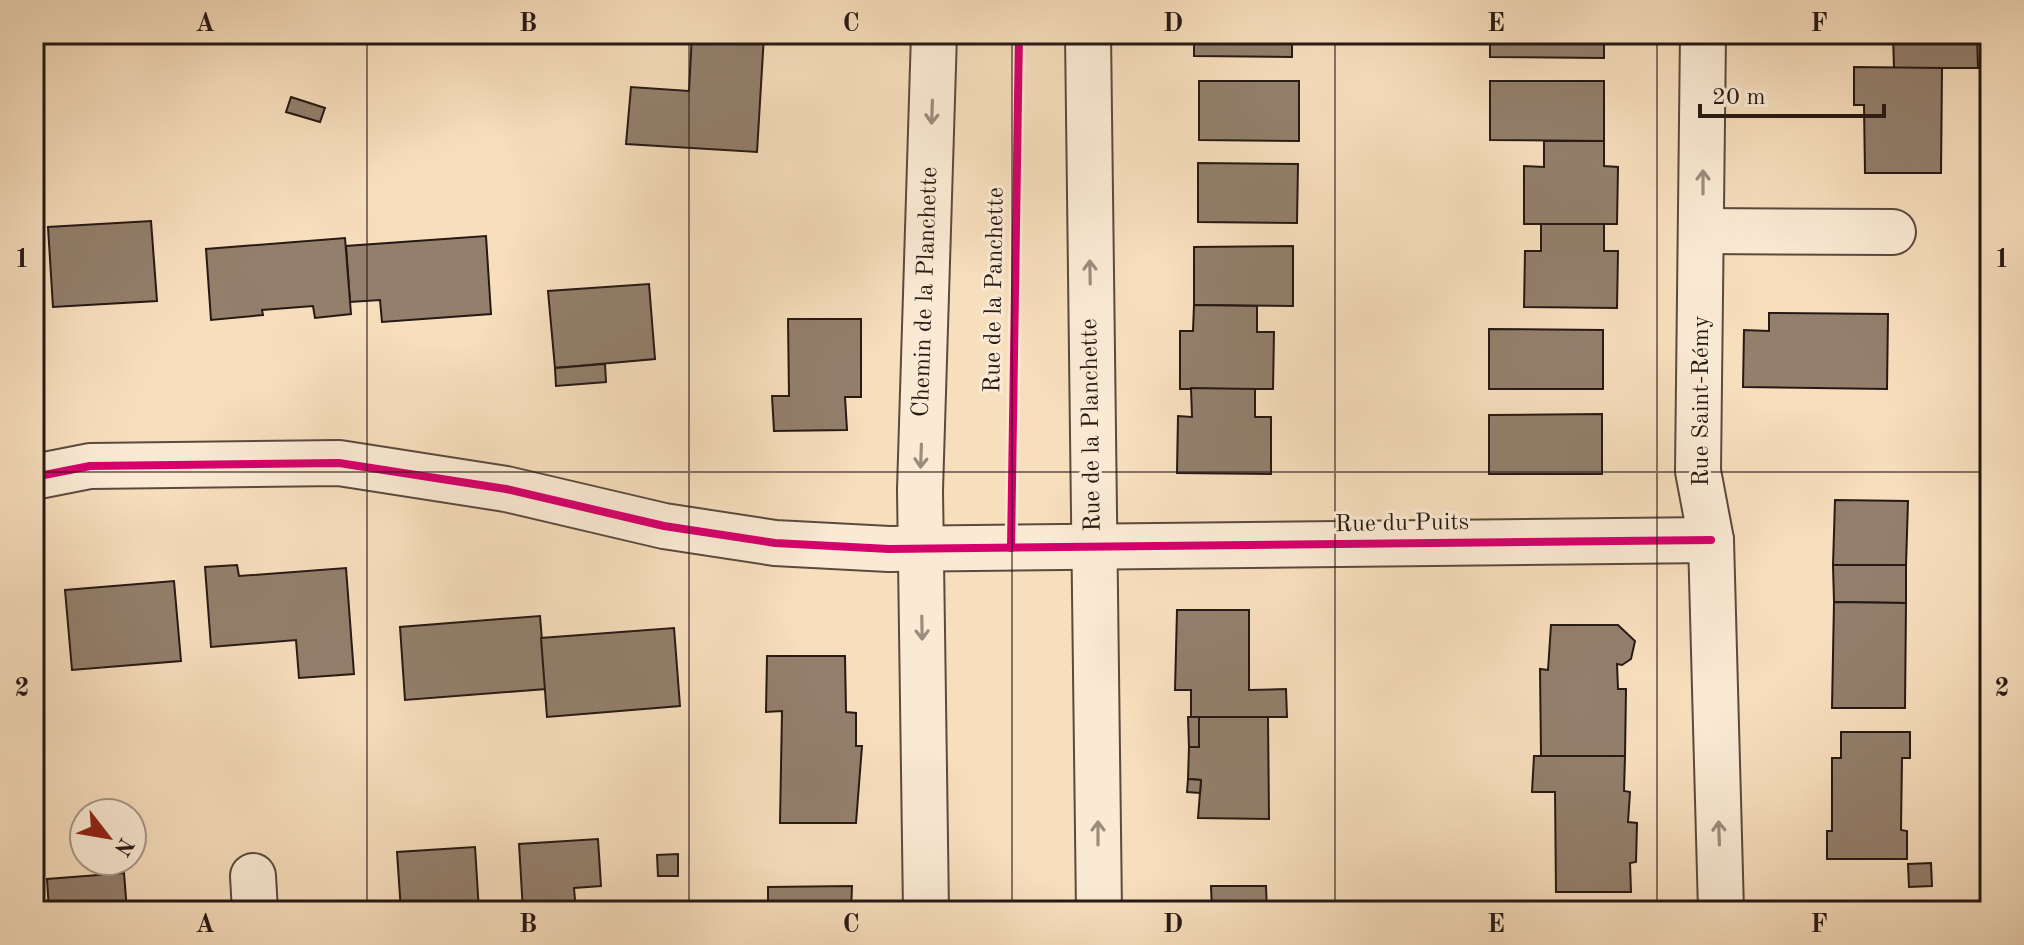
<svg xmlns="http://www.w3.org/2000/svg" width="2024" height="945" viewBox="0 0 2024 945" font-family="'Old Standard TT',serif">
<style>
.building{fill:#937f6c;stroke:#271914;stroke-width:2}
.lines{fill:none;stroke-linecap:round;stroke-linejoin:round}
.minor-casing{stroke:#5b4a3e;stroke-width:48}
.minor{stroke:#faead4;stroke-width:44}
.cycleway-casing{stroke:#faead4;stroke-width:13}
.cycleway{stroke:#d6006c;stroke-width:8}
.oneway{stroke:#9b8c7e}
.grid{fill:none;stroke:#271914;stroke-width:2;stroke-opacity:0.55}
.labels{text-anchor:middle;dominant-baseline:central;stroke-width:6;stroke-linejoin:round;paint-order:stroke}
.street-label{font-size:24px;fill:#271914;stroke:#faead4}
.neatline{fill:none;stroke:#271914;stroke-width:3}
.grid-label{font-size:26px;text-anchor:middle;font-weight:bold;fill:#271914}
</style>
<rect width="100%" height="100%" fill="#f7debd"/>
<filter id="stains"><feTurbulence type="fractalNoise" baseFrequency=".0025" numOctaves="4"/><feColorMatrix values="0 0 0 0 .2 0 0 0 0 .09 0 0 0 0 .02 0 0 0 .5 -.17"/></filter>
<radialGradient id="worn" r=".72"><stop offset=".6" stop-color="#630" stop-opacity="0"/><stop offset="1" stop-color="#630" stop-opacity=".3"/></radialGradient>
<!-- building -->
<g class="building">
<polygon points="692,34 764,35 757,152 626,144 631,87 689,91"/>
<polygon points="1194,34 1292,34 1292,57 1194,56"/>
<polygon points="1490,34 1604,34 1604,58 1490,57"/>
<polygon points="1893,34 1977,34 1978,68 1894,68"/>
<polygon points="1854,67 1942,68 1941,173 1865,173 1864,105 1854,105"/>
<polygon points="1199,81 1299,81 1299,141 1199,140"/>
<polygon points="1490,81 1604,81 1604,141 1490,140"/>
<polygon points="291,97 325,108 320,122 286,112"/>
<polygon points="1544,141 1604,141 1604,166 1618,167 1617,224 1524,224 1524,166 1544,167"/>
<polygon points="1198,163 1298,164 1297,223 1198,222"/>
<polygon points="151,221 157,301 53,307 48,227"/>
<polygon points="1541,224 1604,224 1604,251 1618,251 1617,308 1524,307 1525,251 1541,251"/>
<polygon points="486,236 491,314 382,322 380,300 350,302 346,246"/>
<polygon points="345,238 351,314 315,318 313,306 262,310 263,315 211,320 206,249"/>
<polygon points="1293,246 1293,306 1194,305 1194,247"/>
<polygon points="649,284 655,359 555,368 548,291"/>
<polygon points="1194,305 1257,306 1257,332 1274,332 1273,389 1180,389 1180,331 1193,331"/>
<polygon points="1984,308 1990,308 1990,395 1985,394"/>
<polygon points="1769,313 1888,314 1887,389 1743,387 1744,330 1769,331"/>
<polygon points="788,319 861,319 861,397 845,397 847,430 774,431 772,396 789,396"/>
<polygon points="1489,329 1603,330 1603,389 1489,389"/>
<polygon points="605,364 606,382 556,386 555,368"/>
<polygon points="1191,388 1255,389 1255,417 1271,417 1271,474 1177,473 1178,416 1192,417"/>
<polygon points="1602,414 1602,474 1489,474 1489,415"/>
<polygon points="1835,500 1908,501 1906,565 1833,565"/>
<polygon points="237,565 239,576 346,568 354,674 299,678 296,640 211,647 205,567"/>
<polygon points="1833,565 1906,565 1906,603 1834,602"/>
<polygon points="174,581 181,661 72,670 65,590"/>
<polygon points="1834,602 1906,603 1905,708 1832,708"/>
<polygon points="1177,610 1249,610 1249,690 1286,689 1287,717 1191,717 1191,690 1175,690"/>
<polygon points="540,616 546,689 405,700 400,627"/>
<polygon points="1551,625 1618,625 1635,641 1631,659 1622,665 1617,664 1618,689 1626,689 1625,756 1541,756 1540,669 1548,670"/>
<polygon points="674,628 680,706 547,717 541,638"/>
<polygon points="767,656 845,656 846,712 856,713 856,746 862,746 856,823 780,823 782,711 766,712"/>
<polygon points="1188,717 1199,717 1199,747 1189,747"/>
<polygon points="1199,717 1268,717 1269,819 1198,818 1201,780 1188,779 1189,747 1199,747"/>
<polygon points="1841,732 1910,732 1910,758 1902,758 1901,830 1907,831 1907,859 1827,859 1827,831 1832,831 1832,758 1841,758"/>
<polygon points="1534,756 1625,756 1624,791 1630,792 1628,822 1637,823 1636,862 1630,863 1631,892 1556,892 1555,792 1532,792"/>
<polygon points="1188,779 1201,780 1200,793 1187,792"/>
<polygon points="598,839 601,886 574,888 576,911 523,911 519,844"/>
<polygon points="475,847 479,911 401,911 397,852"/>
<polygon points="678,854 678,876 658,876 657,855"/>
<polygon points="1931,863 1932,886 1909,887 1908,864"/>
<polygon points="124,873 127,911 49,911 47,879"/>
<polygon points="852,886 851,911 768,911 768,887"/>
<polygon points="1211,886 1266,886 1267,911 1212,911"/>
</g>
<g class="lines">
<defs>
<g id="minor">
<polyline points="1088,34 1099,911"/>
<polyline points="1703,34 1698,471 1711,540 1721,911"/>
<polyline points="1703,231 1893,232"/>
<polyline points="34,477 90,466 339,463 506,489 664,526 775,543 889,549 1711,540"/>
<polyline points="253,876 255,911"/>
<polyline points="926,911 920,490 934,34"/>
</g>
</defs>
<!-- minor casing -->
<use href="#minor" class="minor-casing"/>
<!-- minor -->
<use href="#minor" class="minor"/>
<defs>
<g id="cycleway">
<polyline points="34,477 90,466 339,463 506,489 664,526 775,543 889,549 1711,540"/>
<polyline points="1011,548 1019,34"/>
</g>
</defs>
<!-- cycleway casing -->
<use href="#cycleway" class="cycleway-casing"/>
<!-- cycleway -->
<use href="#cycleway" class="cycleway"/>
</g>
<!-- one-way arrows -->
<defs><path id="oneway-shaft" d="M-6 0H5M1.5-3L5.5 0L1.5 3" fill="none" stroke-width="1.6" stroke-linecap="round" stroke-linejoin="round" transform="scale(2)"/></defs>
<g class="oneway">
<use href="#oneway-shaft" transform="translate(932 112) rotate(92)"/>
<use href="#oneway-shaft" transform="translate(1703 182) rotate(-90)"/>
<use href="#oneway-shaft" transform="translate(1090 272) rotate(-91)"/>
<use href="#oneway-shaft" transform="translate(921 456) rotate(92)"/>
<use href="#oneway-shaft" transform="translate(922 628) rotate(89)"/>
<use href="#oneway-shaft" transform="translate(1098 833) rotate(-90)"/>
<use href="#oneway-shaft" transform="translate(1719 833) rotate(-92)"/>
</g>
<!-- grid -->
<path class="grid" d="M367,34V911M689,34V911M1012,34V911M1335,34V911M1657,34V911M34,472H1990"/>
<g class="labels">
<!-- street labels -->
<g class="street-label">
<text transform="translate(995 290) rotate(-89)">Rue de la Panchette</text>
<text transform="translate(926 292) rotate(-88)">Chemin de la Planchette</text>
<text transform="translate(1702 401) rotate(-90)">Rue Saint-Rémy</text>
<text transform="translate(1092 425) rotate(-91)">Rue de la Planchette</text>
<text transform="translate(1402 524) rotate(-1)">Rue du Puits</text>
</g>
</g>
<!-- margin -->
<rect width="2024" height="945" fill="none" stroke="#f7debd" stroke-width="88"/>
<!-- north arrow -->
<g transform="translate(108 837) rotate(121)"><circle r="38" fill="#faead4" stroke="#a69687" stroke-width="2"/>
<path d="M0-6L14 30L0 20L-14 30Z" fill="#8f2418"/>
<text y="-12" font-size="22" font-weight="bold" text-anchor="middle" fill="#271914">N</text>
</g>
<!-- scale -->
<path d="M1700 104v12h184v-12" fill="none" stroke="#271914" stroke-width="4"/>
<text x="1712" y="104" font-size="24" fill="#271914" stroke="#faead4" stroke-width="6" paint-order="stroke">20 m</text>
<rect x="44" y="44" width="1936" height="857" class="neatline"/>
<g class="grid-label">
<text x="205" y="31">A</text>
<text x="528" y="31">B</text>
<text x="851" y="31">C</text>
<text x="1173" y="31">D</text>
<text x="1496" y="31">E</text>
<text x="1819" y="31">F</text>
<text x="22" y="267">1</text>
<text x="2002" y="267">1</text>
<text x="22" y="696">2</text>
<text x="2002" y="696">2</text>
<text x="205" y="932">A</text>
<text x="528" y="932">B</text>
<text x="851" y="932">C</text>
<text x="1173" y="932">D</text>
<text x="1496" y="932">E</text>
<text x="1819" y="932">F</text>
</g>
<rect width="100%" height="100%" filter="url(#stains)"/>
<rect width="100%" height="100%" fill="url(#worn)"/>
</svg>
